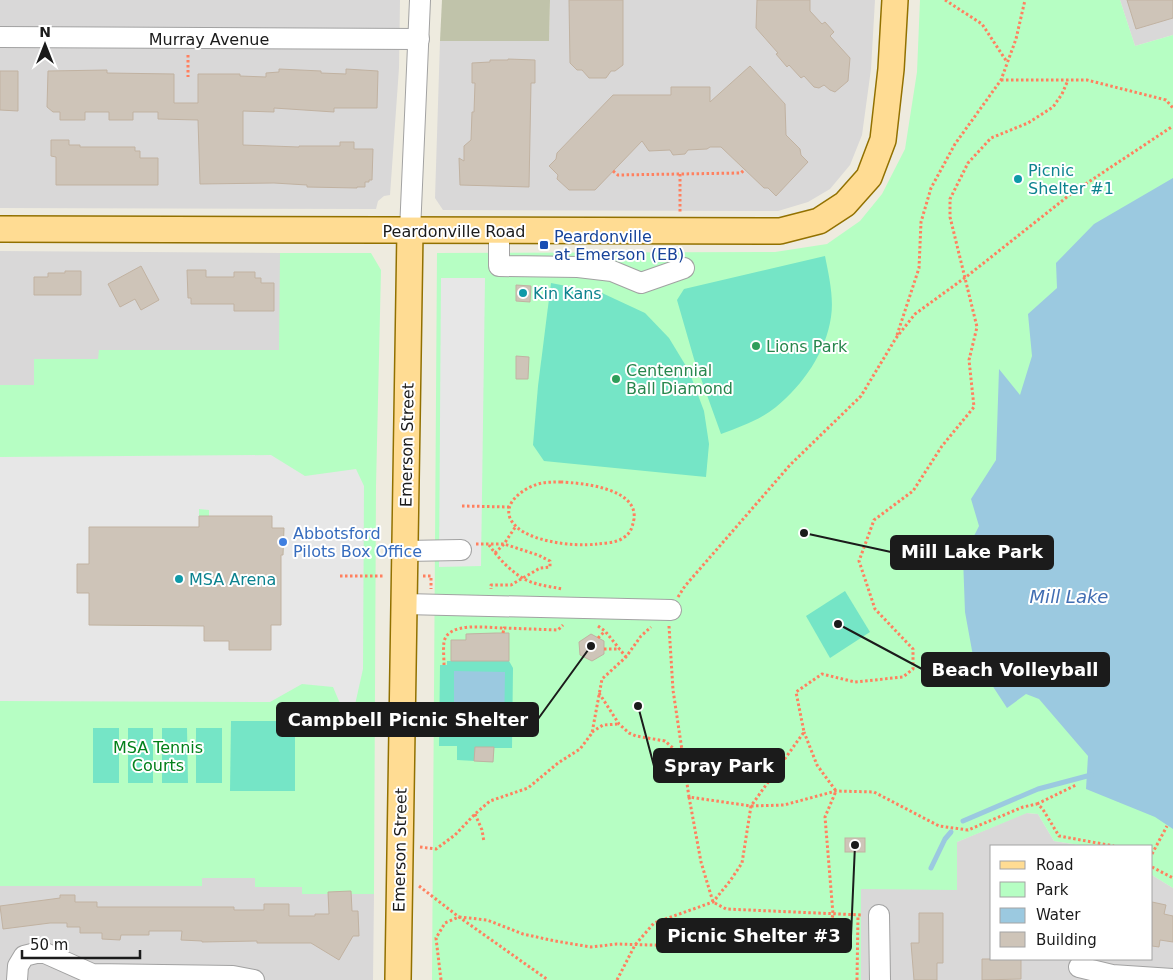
<svg xmlns="http://www.w3.org/2000/svg" width="1173" height="980" viewBox="0 0 1173 980" font-family="'DejaVu Sans',sans-serif">
<style>
.residential{fill:#d9d8d8}
.construction{fill:#c0c3aa}
.park{fill:#b6fec3}
.pitch{fill:#75e5c6}
.parking{fill:#e7e7e7;fill-rule:evenodd}
.water{fill:#9bc9e0}
.lines{fill:none;stroke-linecap:round;stroke-linejoin:round}
.stream{stroke:#9bc9e0;stroke-width:5}
.building{fill:#cec4b8;stroke:#c1b2a1}
.minor-casing{stroke:#a2a2a2;stroke-width:22}
.major-casing{stroke:#927100;stroke-width:28}
.path{stroke:#ff805f;stroke-width:3;stroke-dasharray:2.5 2.5;stroke-linecap:butt}
.minor{stroke:#fff;stroke-width:20}
.major{stroke:#ffdc93;stroke-width:25}
.culture-dot{fill:#0f9aa8;stroke:#fff;stroke-width:2}
.transit-dot{fill:#1a4fb4;stroke:#fff;stroke-width:2}
.leisure-dot{fill:#2e9e5b;stroke:#fff;stroke-width:2}
.shop-dot{fill:#3f7fe0;stroke:#fff;stroke-width:2}
.labels{text-anchor:middle;dominant-baseline:central;stroke-width:4;stroke-linejoin:round;paint-order:stroke}
.street-label{font-size:16px;fill:#1b1b1b;stroke:#fff}
.culture-label{font-size:16px;fill:#0d838f;stroke:#fff;text-anchor:start}
.transit-label{font-size:16px;fill:#164399;stroke:#fff;text-anchor:start}
.leisure-label{font-size:16px;fill:#27864d;stroke:#fff;text-anchor:start}
.shop-label{font-size:16px;fill:#366cbe;stroke:#fff;text-anchor:start}
.park-label{font-size:16px;fill:#02801a;stroke:#fff}
.water-label{font-size:18px;font-style:italic;fill:#406db2;stroke:#fff}
.leader{fill:none;stroke:#1b1b1b;stroke-width:2}
.callout-dot{fill:#1b1b1b;stroke:#fff;stroke-width:2}
.callout{fill:#1b1b1b;stroke:#1b1b1b;stroke-width:2}
.callout-label{font-size:18px;text-anchor:middle;font-weight:bold;fill:#fff}
</style>
<rect width="100%" height="100%" fill="#eeebdf"/>
<!-- residential -->
<g class="residential">
<polygon points="0,0 400,0 399,68 390,195 384,196 378,201 376,209 0,208"/>
<polygon points="550,0 875,0 871,69 862,135 850,165 830,189 808,202 778,211 443,210 435,198 440,41 549,41"/>
<polygon points="1120,0 1173,0 1173,35 1135,46"/>
<polygon points="0,251 280,253 280,350 99,350 99,359 34,360 34,385 0,385"/>
<polygon points="1026,813 1038,814 1054,841 1086,846 992,846 992,959 1152,959 1152,875 1173,888 1173,980 861,980 861,889 957,889 957,842"/>
<polygon points="255,877 256,887 302,887 302,894 374,894 373,980 0,980 0,886 201,886 201,878"/>
</g>
<!-- construction -->
<polygon class="construction" points="442,0 550,0 549,41 440,41"/>
<!-- park -->
<g class="park">
<polygon points="920,0 1120,0 1135,46 1173,35 1173,888 1152,875 1152,846 1086,846 1054,841 1038,814 1027,813 957,842 957,890 861,889 861,980 432,980 437,253 775,252 827,244 860,221 882,194 905,149 917,72"/>
<polygon points="280,253 371,253 381,270 376,486 374,894 302,894 302,887 255,887 255,878 202,878 202,886 0,886 0,385 34,385 34,359 98,359 99,350 279,350"/>
</g>
<!-- pitch -->
<g class="pitch">
<path d="M825,256C829,276 834,298 831,317C826,352 803,385 776,407C760,420 740,427 721,434L694,359L677,300L684,289Z"/>
<polygon points="551,283 602,293 645,313 669,338 689,371 704,411 709,444 706,477 544,461 533,445 538,386"/>
<polygon points="845,591 870,632 830,658 806,616"/>
<polygon points="509,633 509,661 513,668 512,748 494,748 493,762 457,760 457,746 439,746 440,665 447,665 447,661 451,661 451,640 466,640 466,634"/>
<polygon points="231,721 295,721 295,791 230,791"/>
<rect x="93" y="728" width="26" height="55"/>
<rect x="128" y="728" width="25" height="55"/>
<polygon points="162,728 187,728 188,783 162,783"/>
<rect x="196" y="728" width="26" height="55"/>
</g>
<!-- parking -->
<g class="parking">
<polygon points="441,278 485,278 481,566 439,567"/>
<path d="M271,455L305,476L356,469L364,486L363,669L350,727L333,687L302,684L270,702L0,701V457ZM199,509L209,510V527L219,516H272V528L284,529L283,555H281L271,625L229,650V641H204V626L89,625V593H77V564H89L90,527H199Z"/>
</g>
<!-- water -->
<g class="water">
<polygon points="1173,178 1173,829 1155,817 1086,789 1088,756 1039,699 1026,694 1007,708 973,656 965,612 963,558 979,526 971,499 996,460 999,369 1020,395 1032,356 1028,314 1057,288 1056,263 1094,224"/>
<polygon points="454,671 505,672 504,732 457,731 458,708 454,708"/>
</g>
<g class="lines">
<!-- stream -->
<g class="stream">
<polyline points="963,821 1038,789 1091,775"/>
<polyline points="931,868 945,839 951,832"/>
</g>
</g>
<!-- building -->
<g class="building">
<polygon points="569,0 623,0 623,65 615,71 611,71 606,78 589,78 582,70 577,70 570,63"/>
<polygon points="757,0 810,0 810,11 822,24 825,22 834,32 830,36 850,58 848,81 835,92 830,90 824,85 819,88 814,87 804,76 801,78 789,65 787,67 776,54 778,53 756,28"/>
<polygon points="1127,0 1173,0 1173,18 1136,29"/>
<polygon points="508,59 535,60 535,83 531,83 529,187 460,185 459,158 464,161 464,146 471,140 472,112 474,112 475,83 472,83 472,63 490,62 490,60 508,60"/>
<polygon points="750,66 785,104 786,135 800,149 801,155 808,162 776,196 768,188 764,188 721,147 710,147 707,149 688,150 685,154 673,155 670,150 649,151 642,141 595,190 569,190 557,179 558,175 549,166 556,159 557,153 613,95 671,95 671,87 710,87 710,102"/>
<polygon points="279,69 321,71 321,73 346,74 346,69 378,71 377,108 334,108 334,112 274,108 274,112 243,111 243,145 299,147 299,146 340,146 340,142 354,142 354,149 373,149 372,180 369,180 369,182 365,182 365,187 357,187 357,188 307,187 307,185 274,183 200,184 198,120 158,119 158,112 133,112 133,120 109,120 109,112 85,112 85,120 60,120 60,112 53,112 47,107 48,71 107,70 107,73 174,74 174,103 198,103 198,74 240,74 240,76 266,77 266,73 279,72"/>
<polygon points="0,71 18,71 18,111 0,110"/>
<polygon points="51,140 69,140 69,145 80,145 80,147 135,147 135,151 140,151 140,158 158,158 158,185 56,185 56,157 51,156"/>
<polygon points="141,266 159,300 141,310 135,299 120,307 108,284"/>
<polygon points="187,270 206,270 206,277 234,277 234,272 255,272 255,278 261,278 261,283 274,283 274,311 234,311 234,304 191,304 191,298 188,298"/>
<polygon points="65,271 81,271 81,295 34,295 34,277 48,277 48,273 65,273"/>
<polygon points="516,285 531,286 530,302 516,301"/>
<polygon points="516,356 529,357 528,379 516,379"/>
<polygon points="199,516 272,516 272,528 284,528 283,555 281,555 281,625 271,625 271,650 229,650 229,641 204,641 204,626 89,625 89,593 77,593 77,564 89,564 89,527 199,527"/>
<polygon points="496,633 509,633 509,661 451,661 451,640 466,640 466,634"/>
<polygon points="591,634 604,641 604,654 592,661 580,655 579,642"/>
<polygon points="475,747 494,747 493,762 474,761"/>
<rect x="845" y="838" width="20" height="14"/>
<polygon points="351,891 352,911 358,911 359,936 353,936 339,960 311,943 257,943 257,941 202,942 202,941 181,940 182,931 149,931 149,935 121,935 120,940 102,939 102,933 80,933 80,927 67,927 67,923 50,923 3,929 0,906 60,898 60,895 75,895 75,902 97,902 97,907 234,907 234,910 264,910 264,904 289,904 289,916 315,916 315,914 329,914 328,892"/>
<polygon points="1152,902 1166,905 1164,914 1173,916 1173,942 1160,940 1159,947 1152,946"/>
<polygon points="919,913 943,913 943,963 937,963 937,980 914,980 911,943 919,943"/>
<polygon points="982,959 1021,959 1021,979 982,980"/>
</g>
<g class="lines">
<defs>
<g id="minor">
<polyline points="0,37 419,39"/>
<polyline points="410,231 420,0"/>
<polyline points="499,231 499,266 578,267 612,271 641,283 684,268"/>
<polyline points="405,551 461,550"/>
<polyline points="404,604 671,610"/>
<polyline points="879,915 880,980"/>
<polyline points="1079,967 1112,975 1173,979"/>
<polyline points="17,980 18,966 24,956 36,953 45,953 92,974 233,976 254,980"/>
</g>
<g id="major">
<polyline points="0,229 780,231 819,221 845,204 869,177 883,140 891,69 895,0"/>
<polyline points="398,980 410,231"/>
</g>
</defs>
<!-- minor casing -->
<use href="#minor" class="minor-casing"/>
<!-- major casing -->
<use href="#major" class="major-casing"/>
<!-- path -->
<g class="path">
<polyline points="945,0 982,24 1007,62"/>
<polyline points="188,55 188,77"/>
<polyline points="1001,80 1087,80 1166,100 1173,108"/>
<polyline points="613,171 618,175 741,173 745,169"/>
<polyline points="680,174 680,212"/>
<polyline points="897,335 919,268 921,222 931,188 955,144 1001,80 1016,39 1025,0"/>
<path d="M561,482C582,483 638,488 634,519C632,528 631,533 623,538C616,543 605,543 597,544C575,547 520,542 510,518C503,501 527,486 542,483C548,482 554,482 561,482Z"/>
<polyline points="462,506 509,507"/>
<polyline points="476,544 504,544 538,555 550,561 550,567 540,568 511,585 491,585 491,589"/>
<path d="M489,545C499,559 516,578 534,583C543,586 553,587 562,589"/>
<polyline points="495,553 504,544 516,526"/>
<polyline points="340,576 385,576"/>
<polyline points="423,576 431,576 431,589"/>
<polyline points="678,597 685,586 790,465 861,396 896,338 915,314 966,277 1072,193 1173,126"/>
<polyline points="598,626 605,631 626,657"/>
<polyline points="669,626 673,690 689,797 751,806 784,805 836,791 874,792 939,826 968,830 1023,807 1037,804 1042,808 1059,836 1114,846"/>
<polyline points="503,633 504,628 558,630 563,625"/>
<polyline points="598,638 605,631"/>
<polyline points="604,649 620,649"/>
<path d="M444,665C444,658 443,649 444,642C448,621 487,628 504,628"/>
<polyline points="599,693 619,724 629,733 636,736 665,741 683,757"/>
<polyline points="592,732 603,725 619,724"/>
<polyline points="689,797 701,862 713,902 726,909 862,915"/>
<polyline points="1037,804 1076,785"/>
<polyline points="475,814 482,830 484,842"/>
<polyline points="420,847 436,849 455,835 475,814 490,801 528,788 558,763 580,749 592,733 602,679 626,657 641,636 651,627"/>
<polyline points="1152,854 1167,826"/>
<polyline points="1152,867 1173,878"/>
<polyline points="419,886 459,917 548,980"/>
<polyline points="441,980 436,938 445,923 459,917 487,920 523,934 555,941 591,947 617,944 785,949 815,943 828,937 833,914 825,817 836,791 817,765 804,732"/>
<polyline points="617,980 635,945 654,923 713,902 730,881 742,863 751,806 804,732 796,692 822,674 855,682 903,677 913,669 913,649 875,609 859,561 874,520 913,491 942,446 974,407 969,360 977,327 950,217 950,199 968,163 991,138 1028,123 1053,107 1062,94 1068,80"/>
<polyline points="857,980 858,915"/>
</g>
<!-- minor -->
<use href="#minor" class="minor"/>
<!-- major -->
<use href="#major" class="major"/>
</g>
<!-- markers -->
<g class="culture-dot">
<circle cx="1018" cy="179" r="5"/>
<circle cx="523" cy="293" r="5"/>
<circle cx="179" cy="579" r="5"/>
</g>
<rect class="transit-dot" x="539" y="240" width="10" height="10" rx="2.5"/>
<g class="leisure-dot">
<circle cx="756" cy="346" r="5"/>
<circle cx="616" cy="379" r="5"/>
</g>
<circle class="shop-dot" cx="283" cy="542" r="5"/>
<g class="labels">
<!-- street labels -->
<g class="street-label">
<text x="209" y="39">Murray Avenue</text>
<text x="454" y="231">Peardonville Road</text>
<text transform="translate(407 445) rotate(-89)">Emerson Street</text>
<text transform="translate(400 850) rotate(-89)">Emerson Street</text>
</g>
<!-- culture labels -->
<g class="culture-label">
<text x="1028" y="170">Picnic<tspan x="1028" dy="18">Shelter #1</tspan></text>
<text x="533" y="293">Kin Kans</text>
<text x="189" y="579">MSA Arena</text>
</g>
<!-- transit labels -->
<g class="transit-label">
<text x="554" y="236">Peardonville<tspan x="554" dy="18">at Emerson (EB)</tspan></text>
</g>
<!-- leisure labels -->
<g class="leisure-label">
<text x="766" y="346">Lions Park</text>
<text x="626" y="370">Centennial<tspan x="626" dy="18">Ball Diamond</tspan></text>
</g>
<!-- shop labels -->
<g class="shop-label">
<text x="293" y="533">Abbotsford<tspan x="293" dy="18">Pilots Box Office</tspan></text>
</g>
<!-- park labels -->
<g class="park-label">
<text x="158" y="747">MSA Tennis<tspan x="158" dy="18">Courts</tspan></text>
</g>
<!-- water labels -->
<g class="water-label">
<text x="1069" y="596">Mill Lake</text>
</g>
</g>
<!-- callouts -->
<path class="leader" d="M804 533L891 552M838 624L922 669M591 646L538 719M638 706L654 766M855 845L851 936"/>
<g class="callout-dot">
<circle cx="804" cy="533" r="5"/>
<circle cx="838" cy="624" r="5"/>
<circle cx="591" cy="646" r="5"/>
<circle cx="638" cy="706" r="5"/>
<circle cx="855" cy="845" r="5"/>
</g>
<g class="callout">
<rect x="891" y="536" width="162" height="33" rx="5"/>
<rect x="922" y="653" width="187" height="33" rx="5"/>
<rect x="277" y="703" width="261" height="33" rx="5"/>
<rect x="654" y="749" width="130" height="33" rx="5"/>
<rect x="657" y="919" width="194" height="33" rx="5"/>
</g>
<g class="callout-label">
<text x="972" y="558">Mill Lake Park</text>
<text x="1015" y="676">Beach Volleyball</text>
<text x="408" y="726">Campbell Picnic Shelter</text>
<text x="719" y="772">Spray Park</text>
<text x="754" y="942">Picnic Shelter #3</text>
</g>
<!-- legend -->
<rect x="990" y="845" width="162" height="115" fill="#ffffff" stroke="#a4a4a4"/>
<rect x="1000" y="861" width="25" height="8" fill="#ffdc93" stroke="#a4a4a4"/>
<text x="1036" y="870" font-size="15" fill="#1b1b1b">Road</text>
<rect x="1000" y="882" width="25" height="15" fill="#b6fec3" stroke="#a4a4a4"/>
<text x="1036" y="895" font-size="15" fill="#1b1b1b">Park</text>
<rect x="1000" y="908" width="25" height="15" fill="#9bc9e0" stroke="#a4a4a4"/>
<text x="1036" y="920" font-size="15" fill="#1b1b1b">Water</text>
<rect x="1000" y="932" width="25" height="15" fill="#cec4b8" stroke="#a4a4a4"/>
<text x="1036" y="945" font-size="15" fill="#1b1b1b">Building</text>
<!-- north arrow -->
<g transform="translate(45 45)" stroke="#ffffff" stroke-width="4" paint-order="stroke">
<path d="M0-4L9 19L0 12L-9 19Z" fill="#1b1b1b"/>
<text y="-8" font-size="14" font-weight="bold" text-anchor="middle" fill="#1b1b1b">N</text>
</g>
<!-- scale -->
<path d="M22 950v8h118v-8" fill="none" stroke="#1b1b1b" stroke-width="2.5"/>
<text x="30" y="950" font-size="15" fill="#1b1b1b" stroke="#ffffff" stroke-width="4" paint-order="stroke">50 m</text>
</svg>
